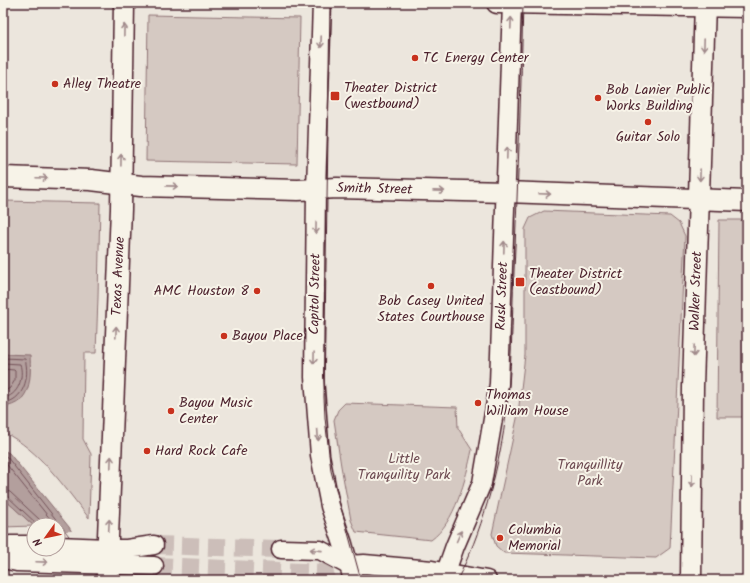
<svg xmlns="http://www.w3.org/2000/svg" width="750" height="583" viewBox="0 0 750 583" font-family="Kalam,sans-serif">
<style>
.green{fill:#d5c9c2;stroke:#907476}
.water{fill:#b39f9d;stroke:#896c6f}
.pier{fill:#ece6dd}
.lines{fill:none;stroke-linecap:round;stroke-linejoin:round}
.shore{stroke:#745259;stroke-width:1}
.tertiary-tunnel{stroke:#ccbeb9;stroke-width:18;stroke-dasharray:18 9;stroke-linecap:butt}
.tertiary-casing{stroke:#4a1f2b;stroke-width:21}
.secondary-casing{stroke:#4a1f2b;stroke-width:23}
.tertiary{stroke:#f7f3e8;stroke-width:18}
.secondary{stroke:#f7f3e8;stroke-width:20}
.tram{stroke:#4a1f2b;stroke-width:1}
.oneway{stroke:#a0898a}
.poi-dot{fill:#c8321e;stroke:#f7f3e8;stroke-width:1.5}
.labels{text-anchor:middle;dominant-baseline:central;stroke-width:4;stroke-linejoin:round;paint-order:stroke}
.poi-label{font-size:14px;fill:#4a1f2b;stroke:#f7f3e8;text-anchor:start}
.street-label{font-size:14px;fill:#4a1f2b;stroke:#f7f3e8}
.park-label{font-size:14px;fill:#6d4a51;stroke:#f7f3e8}
</style>
<rect width="100%" height="100%" fill="#ece6dd"/>
<filter id="ink" filterUnits="userSpaceOnUse"><feTurbulence type="fractalNoise" baseFrequency=".025" numOctaves="2"/><feDisplacementMap in="SourceGraphic" scale="8" xChannelSelector="R" yChannelSelector="G"/><feConvolveMatrix kernelMatrix="1 2 1 2 8 2 1 2 1" color-interpolation-filters="sRGB"/></filter>
<g filter="url(#ink)">
<!-- green -->
<g class="green">
<polygon points="148,15 300,18 297,164 146,161"/>
<path d="M3,201L100,203L98,297L96,353H84L83,439L91,454L89,518C64,487 40,450 3,432V356L5,345L3,344Z"/>
<polygon points="544,211 670,216 679,223 685,236 670,548 656,558 504,553 496,546 492,534 518,414 525,355 525,229 530,218"/>
<polygon points="719,220 747,220 747,417 717,417"/>
<path d="M345,403L457,407L458,428L472,450C466,478 455,523 431,540L356,532L351,520L341,466L334,420L338,410Z"/>
<polygon points="3,498 34,526 3,527"/>
</g>
<!-- water -->
<g class="water">
<path d="M3,354L30,355C31,377 32,404 3,407Z"/>
<polygon points="3,450 9,453 69,527 100,580 58,549 58,525 34,525 34,526 3,498"/>
</g>
<!-- pier -->
<polygon class="pier" points="58,531 73,531 102,580 56,580 43,549 58,549"/>
<g class="lines">
<!-- shore -->
<g class="shore">
<path d="M3,358L25,359C30,377 24,401 3,403"/>
<path d="M3,363L20,364C24,377 19,396 3,398"/>
<polyline points="3,369 14,370 15,371 15,380 10,388 3,392"/>
<polyline points="3,455 7,457 69,536"/>
<polyline points="3,460 55,525"/>
<polyline points="3,490 10,492 40,520 43,525"/>
<polyline points="3,495 7,496 38,525"/>
</g>
<!-- tertiary-tunnel -->
<g class="tertiary-tunnel">
<polyline points="154,545 281,549"/>
<polyline points="154,566 327,573 348,565"/>
</g>
<defs>
<g id="tertiary">
<polyline points="322,3 316,189 314,377 320,455 330,506 343,544 353,580"/>
<polyline points="107,549 127,549 154,545"/>
<polyline points="281,549 320,550 348,565 364,564 432,570 487,580"/>
<polyline points="3,559 17,562 154,566"/>
<path id="s1" d="M443,580L455,546L482,483L499,384L512,3"/>
</g>
<g id="secondary">
<polyline points="497,3 747,7"/>
<path id="s2" d="M3,177L91,180L141,186L298,190L337,188L506,192L747,201"/>
<polyline points="58,547 107,549"/>
<polyline points="3,548 10,546 34,546"/>
<path id="s3" d="M107,580L108,537L121,209L124,3"/>
<path id="s4" d="M691,580L693,387L705,3"/>
</g>
</defs>
<!-- tertiary casing -->
<use href="#tertiary" class="tertiary-casing"/>
<!-- secondary casing -->
<use href="#secondary" class="secondary-casing"/>
<!-- tertiary -->
<use href="#tertiary" class="tertiary"/>
<!-- secondary -->
<use href="#secondary" class="secondary"/>
<!-- tram -->
<g class="tram">
<polyline points="330,3 324,397 325,418 331,471 361,580"/>
<path d="M457,580C481,535 498,472 505,422C512,372 512,321 514,271C518,182 521,92 523,3"/>
</g>
</g>
<!-- one-way arrows -->
<defs><path id="oneway-shaft" d="M-6 0H5M1.5-3L5.5 0L1.5 3" fill="none" stroke-width="1.6" stroke-linecap="round" stroke-linejoin="round"/></defs>
<g class="oneway">
<use href="#oneway-shaft" transform="translate(511 23) rotate(-88)"/>
<use href="#oneway-shaft" transform="translate(124 30) rotate(-89)"/>
<use href="#oneway-shaft" transform="translate(321 42) rotate(92)"/>
<use href="#oneway-shaft" transform="translate(704 45) rotate(92)"/>
<use href="#oneway-shaft" transform="translate(507 153) rotate(-88)"/>
<use href="#oneway-shaft" transform="translate(121 160) rotate(-89)"/>
<use href="#oneway-shaft" transform="translate(700 175) rotate(92)"/>
<use href="#oneway-shaft" transform="translate(42 178) rotate(2)"/>
<use href="#oneway-shaft" transform="translate(172 186) rotate(1)"/>
<use href="#oneway-shaft" transform="translate(439 191) rotate(1)"/>
<use href="#oneway-shaft" transform="translate(545 194) rotate(2)"/>
<use href="#oneway-shaft" transform="translate(316 228) rotate(91)"/>
<use href="#oneway-shaft" transform="translate(504 247) rotate(-88)"/>
<use href="#oneway-shaft" transform="translate(116 332) rotate(-88)"/>
<use href="#oneway-shaft" transform="translate(694 351) rotate(92)"/>
<use href="#oneway-shaft" transform="translate(314 358) rotate(91)"/>
<use href="#oneway-shaft" transform="translate(318 435) rotate(86)"/>
<use href="#oneway-shaft" transform="translate(111 462) rotate(-88)"/>
<use href="#oneway-shaft" transform="translate(692 481) rotate(90)"/>
<use href="#oneway-shaft" transform="translate(109 525) rotate(-87)"/>
<use href="#oneway-shaft" transform="translate(459 536) rotate(-66)"/>
<use href="#oneway-shaft" transform="translate(316 550) rotate(-174)"/>
<use href="#oneway-shaft" transform="translate(42 562) rotate(2)"/>
</g>
</g>
<!-- markers -->
<g class="poi-dot">
<circle cx="415" cy="58" r="4"/>
<circle cx="55" cy="84" r="4"/>
<rect x="330" y="91" width="10" height="10" rx="2"/>
<circle cx="598" cy="98" r="4"/>
<circle cx="648" cy="122" r="4"/>
<rect x="515" y="277" width="10" height="10" rx="2"/>
<circle cx="431" cy="286" r="4"/>
<circle cx="257" cy="291" r="4"/>
<circle cx="224" cy="336" r="4"/>
<circle cx="478" cy="403" r="4"/>
<circle cx="171" cy="411" r="4"/>
<circle cx="147" cy="451" r="4"/>
<circle cx="500" cy="538" r="4"/>
</g>
<g class="labels">
<!-- poi labels -->
<g class="poi-label">
<text x="423" y="58">TC Energy Center</text>
<text x="63" y="84">Alley Theatre</text>
<text x="344" y="88">Theater District<tspan x="344" dy="16">(westbound)</tspan></text>
<text x="606" y="90">Bob Lanier Public<tspan x="606" dy="16">Works Building</tspan></text>
<text x="648" y="137" text-anchor="middle">Guitar Solo</text>
<text x="529" y="274">Theater District<tspan x="529" dy="16">(eastbound)</tspan></text>
<text x="249" y="291" text-anchor="end">AMC Houston 8</text>
<text x="431" y="301" text-anchor="middle">Bob Casey United<tspan x="431" dy="16">States Courthouse</tspan></text>
<text x="232" y="336">Bayou Place</text>
<text x="486" y="395">Thomas<tspan x="486" dy="16">William House</tspan></text>
<text x="179" y="403">Bayou Music<tspan x="179" dy="16">Center</tspan></text>
<text x="155" y="451">Hard Rock Cafe</text>
<text x="508" y="530">Columbia<tspan x="508" dy="16">Memorial</tspan></text>
</g>
<!-- street labels -->
<g class="street-label">
<text stroke="none"><textPath href="#s2" startOffset="372">Smith Street</textPath></text>
<text stroke="none"><textPath href="#s3" startOffset="304">Texas Avenue</textPath></text>
<text stroke="none"><textPath href="#s4" startOffset="289">Walker Street</textPath></text>
<text transform="translate(315 294) rotate(-89)">Capitol Street</text>
<text stroke="none"><textPath href="#s1" startOffset="293">Rusk Street</textPath></text>
</g>
<!-- park labels -->
<g class="park-label">
<text x="404" y="459">Little<tspan x="404" dy="16">Tranquility Park</tspan></text>
<text x="590" y="465">Tranquillity<tspan x="590" dy="16">Park</tspan></text>
</g>
</g>
<!-- margin -->
<rect width="750" height="583" fill="none" stroke="#f7f3e8" stroke-width="16"/>
<rect x="8" y="8" width="734" height="567" fill="none" stroke="#4a1f2b" stroke-width="1.5" filter="url(#ink)"/>
<!-- north arrow -->
<g transform="translate(46 537) rotate(237)"><circle r="19" fill="#f7f3e8" stroke="#b29e9c"/>
<path d="M0-3L7 15L0 10L-7 15Z" fill="#c8321e"/>
<text y="-6" font-size="11" font-weight="bold" text-anchor="middle" fill="#4a1f2b">N</text>
</g>
</svg>
